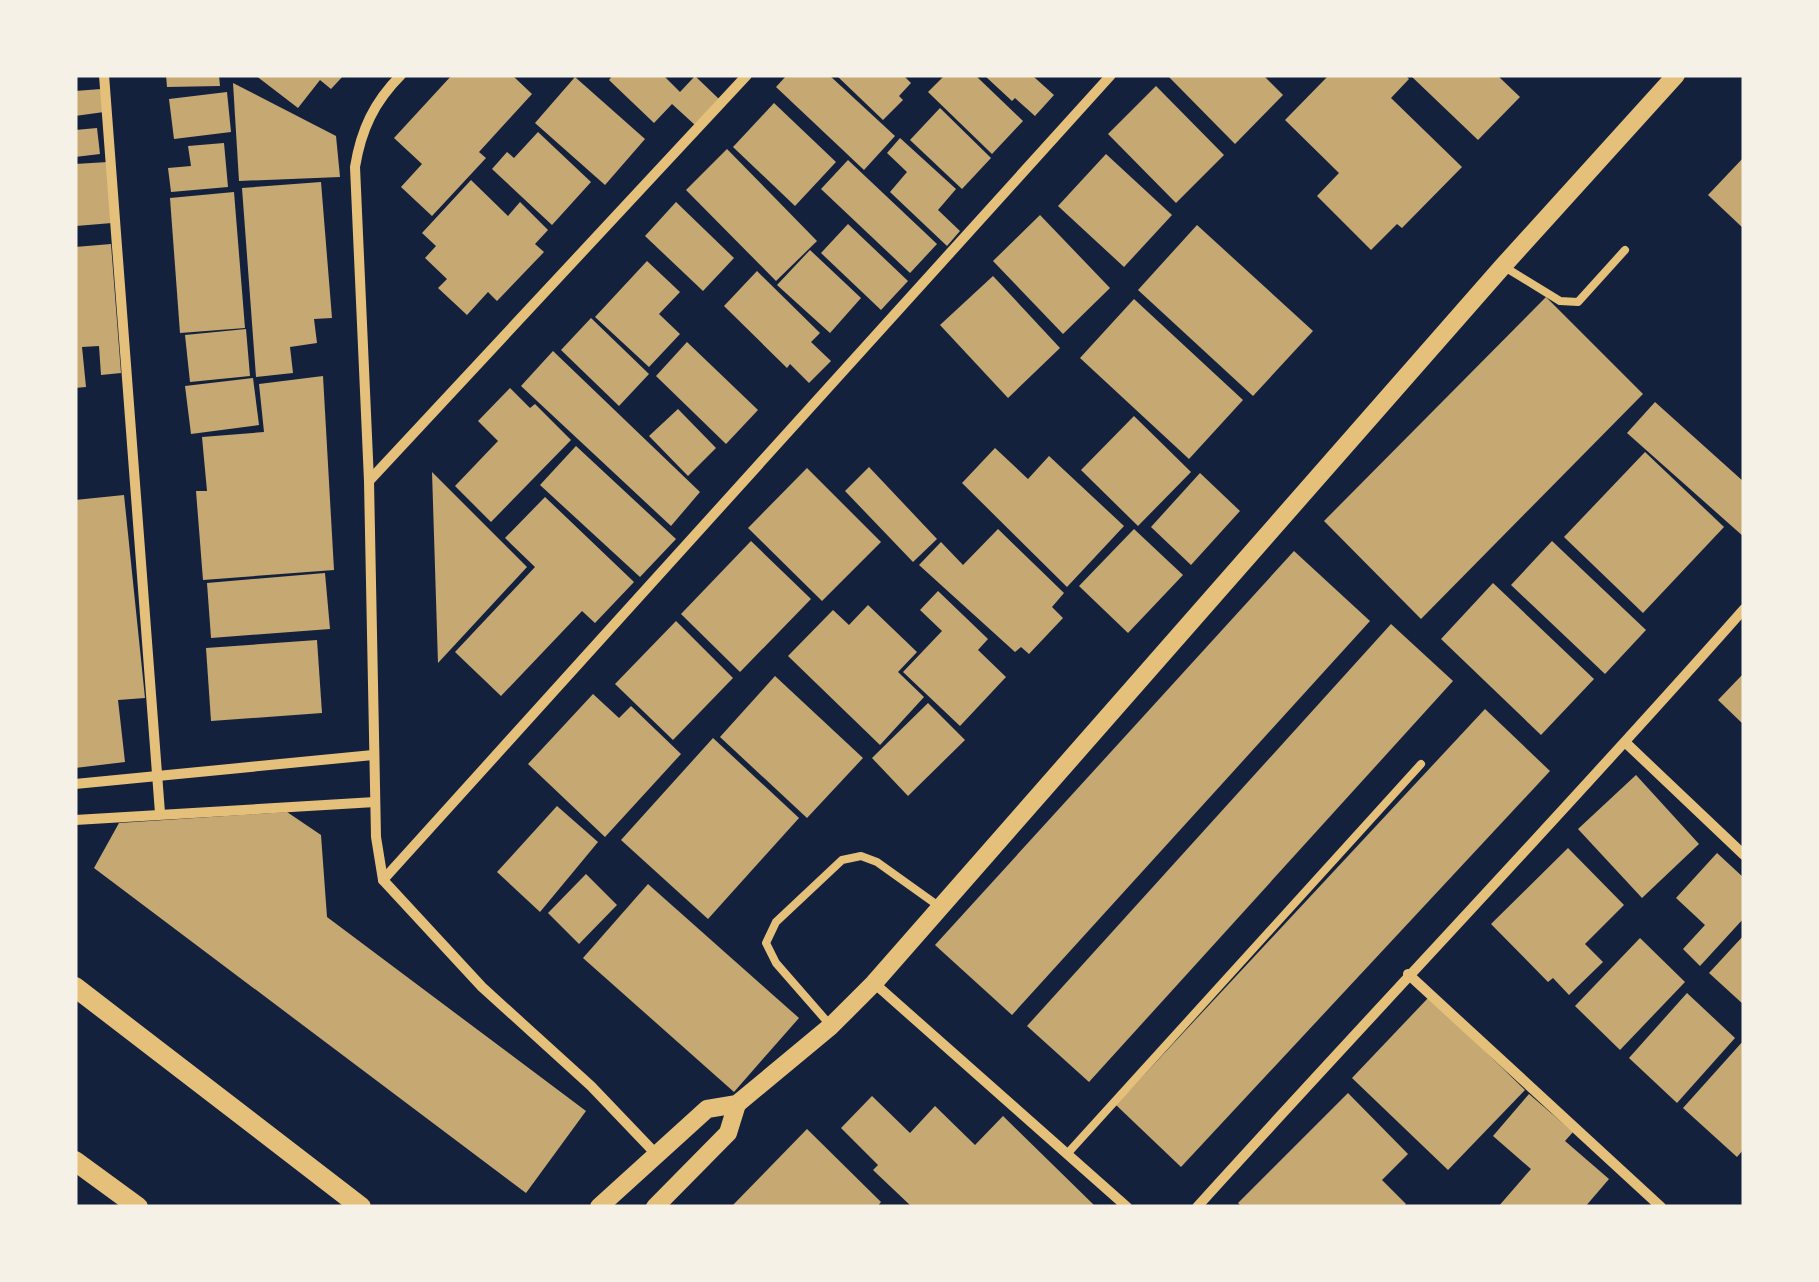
<svg xmlns="http://www.w3.org/2000/svg" width="1819" height="1282" viewBox="0 0 1819 1282" font-family="'IBM Plex Sans',sans-serif">
<style>
.building{fill:#c6a872}
.lines{fill:none;stroke-linecap:round;stroke-linejoin:round}
.service{stroke:#e5c07b;stroke-width:8}
.minor{stroke:#e5c07b;stroke-width:10}
.tertiary{stroke:#e5c07b;stroke-width:18}
.secondary{stroke:#e5c07b;stroke-width:20}
</style>
<rect width="100%" height="100%" fill="#14213d"/>
<!-- building -->
<g class="building">
<polygon points="166,75 219,75 220,86 167,87"/>
<polygon points="255,75 344,75 331,89 320,80 298,108"/>
<polygon points="452,75 512,75 532,94 479,152 486,158 432,216 401,187 422,164 394,138"/>
<polygon points="613,75 663,75 680,92 695,76 719,99 695,125 672,104 654,123 609,80"/>
<polygon points="787,75 829,75 895,136 864,170 776,87"/>
<polygon points="836,75 903,75 911,83 899,96 903,100 883,120"/>
<polygon points="945,75 975,75 1023,121 992,154 928,92"/>
<polygon points="984,75 1036,75 1034,77 1054,95 1035,116 1015,98 1012,101"/>
<polygon points="1167,75 1263,75 1283,95 1235,144"/>
<polygon points="1329,75 1405,75 1409,79 1391,98 1462,167 1402,228 1397,224 1371,250 1317,196 1339,173 1285,120"/>
<polygon points="1410,75 1497,75 1520,97 1478,140"/>
<polygon points="575,77 645,139 605,185 535,123"/>
<polygon points="233,83 336,136 340,177 239,181"/>
<polygon points="1156,86 1224,155 1176,203 1108,134"/>
<polygon points="101,89 104,112 75,116 75,91"/>
<polygon points="227,92 231,132 174,139 169,99"/>
<polygon points="774,103 836,162 795,206 733,147"/>
<polygon points="940,108 991,158 962,189 910,140"/>
<polygon points="97,128 100,154 75,157 75,130"/>
<polygon points="538,132 591,182 552,225 492,169 507,152 514,158"/>
<polygon points="900,138 956,189 938,210 960,231 947,246 890,192 907,172 887,153"/>
<polygon points="224,143 228,187 171,192 168,168 191,166 188,146"/>
<polygon points="727,149 817,241 776,281 686,190"/>
<polygon points="1106,154 1172,215 1124,267 1058,206"/>
<polygon points="1744,157 1744,229 1708,195"/>
<polygon points="848,160 937,244 910,273 821,189"/>
<polygon points="108,162 112,223 76,226 75,164"/>
<polygon points="471,180 508,216 520,202 548,230 535,244 544,252 497,301 488,292 467,315 438,288 447,279 425,258 436,246 422,233"/>
<polygon points="321,182 332,318 314,319 317,343 290,347 293,373 256,377 242,188"/>
<polygon points="234,192 245,328 180,333 170,198"/>
<polygon points="676,202 734,258 703,291 645,236"/>
<polygon points="1040,215 1110,288 1063,334 993,261"/>
<polygon points="848,224 908,281 881,310 821,253"/>
<polygon points="1197,225 1313,331 1253,396 1138,290"/>
<polygon points="111,244 121,373 101,375 99,346 82,347 86,387 75,388 75,247"/>
<polygon points="810,250 861,298 830,333 777,285"/>
<polygon points="647,261 680,292 659,314 680,334 649,367 595,317"/>
<polygon points="757,271 820,333 811,342 831,361 809,383 790,364 787,368 724,306"/>
<polygon points="993,276 1060,348 1008,398 940,325"/>
<polygon points="1546,297 1643,394 1421,619 1324,521"/>
<polygon points="1134,299 1243,400 1189,459 1080,358"/>
<polygon points="591,318 649,374 619,406 561,350"/>
<polygon points="246,329 250,376 190,382 185,335"/>
<polygon points="687,342 758,410 726,444 656,376"/>
<polygon points="553,351 700,492 671,526 521,386"/>
<polygon points="323,376 334,570 203,580 196,491 207,491 202,437 264,432 259,384"/>
<polygon points="253,378 259,425 191,434 185,386"/>
<polygon points="510,388 530,408 535,404 571,440 491,522 455,486 498,441 478,421"/>
<polygon points="1655,402 1744,482 1744,537 1627,433"/>
<polygon points="678,409 716,448 688,476 649,436"/>
<polygon points="1134,416 1191,472 1138,526 1081,470"/>
<polygon points="576,446 676,539 640,577 540,485"/>
<polygon points="995,448 1028,479 1049,456 1124,526 1067,587 962,483"/>
<polygon points="1645,452 1724,527 1643,613 1564,537"/>
<polygon points="869,467 937,539 913,562 845,491"/>
<polygon points="807,468 881,542 822,601 748,528"/>
<polygon points="432,472 527,567 438,663"/>
<polygon points="1200,473 1240,511 1191,565 1151,527"/>
<polygon points="124,495 145,698 118,700 125,762 75,768 75,500"/>
<polygon points="545,497 634,582 595,623 582,611 501,696 455,652 535,567 505,538"/>
<polygon points="998,529 1064,593 1052,607 1063,618 1029,654 1021,647 1015,652 919,565 941,542 963,565"/>
<polygon points="1134,529 1183,575 1128,633 1079,586"/>
<polygon points="751,541 811,599 740,672 681,614"/>
<polygon points="1552,541 1646,630 1605,674 1511,585"/>
<polygon points="1294,551 1370,621 1012,1015 935,945"/>
<polygon points="325,573 330,629 211,638 207,583"/>
<polygon points="1493,583 1594,679 1541,735 1441,639"/>
<polygon points="938,591 988,639 978,650 1006,677 960,726 903,672 942,631 920,610"/>
<polygon points="868,605 917,652 898,672 924,697 880,745 788,656 833,610 849,625"/>
<polygon points="676,621 733,678 673,740 615,684"/>
<polygon points="1391,624 1453,681 1089,1082 1027,1026"/>
<polygon points="317,640 322,713 211,721 206,648"/>
<polygon points="1744,673 1744,725 1718,700"/>
<polygon points="775,676 863,758 807,818 720,737"/>
<polygon points="593,694 619,718 631,706 681,754 605,837 528,764"/>
<polygon points="928,703 965,740 908,796 872,758"/>
<polygon points="1485,709 1550,771 1181,1167 1116,1105"/>
<polygon points="713,738 799,818 708,919 621,840"/>
<polygon points="1636,775 1699,844 1642,898 1578,829"/>
<polygon points="557,806 598,842 540,912 497,872"/>
<polygon points="287,812 321,835 327,917 586,1111 526,1193 94,868 119,823"/>
<polygon points="1568,848 1624,905 1585,944 1603,962 1569,995 1553,978 1548,982 1491,924"/>
<polygon points="1717,853 1744,878 1744,918 1700,966 1683,949 1705,925 1676,898"/>
<polygon points="586,874 617,905 579,944 548,913"/>
<polygon points="648,884 799,1018 734,1092 583,958"/>
<polygon points="1744,935 1744,1005 1709,973"/>
<polygon points="1640,938 1685,982 1620,1050 1575,1006"/>
<polygon points="1687,993 1735,1038 1677,1103 1629,1058"/>
<polygon points="1429,997 1525,1090 1448,1170 1352,1078"/>
<polygon points="1744,1040 1744,1149 1737,1157 1683,1108"/>
<polygon points="1348,1093 1408,1154 1382,1180 1406,1204 1403,1207 1242,1207 1238,1203"/>
<polygon points="1529,1094 1573,1132 1565,1141 1609,1179 1585,1207 1498,1207 1531,1169 1493,1136"/>
<polygon points="872,1096 910,1133 935,1106 975,1145 1003,1116 1096,1207 912,1207 873,1170 878,1165 841,1128"/>
<polygon points="807,1129 881,1202 877,1207 731,1207"/>
</g>
<g class="lines">
<!-- service -->
<g class="service">
<polyline points="1503,266 1560,301 1578,302 1625,250"/>
<polyline points="831,1026 776,963 766,943 776,922 842,860 861,856 877,862 940,907"/>
<polyline points="1067,1154 1421,764"/>
</g>
<!-- minor -->
<g class="minor">
<polyline points="104,75 160,813"/>
<path d="M401,75C374,102 361,130 355,167L369,481L376,837L383,880L482,987L591,1086L656,1154"/>
<polyline points="369,481 747,75"/>
<polyline points="1626,743 1744,855"/>
<polyline points="75,784 373,755"/>
<polyline points="75,820 375,802"/>
<polyline points="383,880 1111,75"/>
<polyline points="1408,974 1661,1207"/>
<polyline points="874,983 1127,1207"/>
<path d="M1197,1207C1378,1007 1565,812 1744,609"/>
</g>
<!-- tertiary -->
<g class="tertiary">
<polyline points="599,1207 707,1109 737,1104 831,1026 874,983 1503,266 1676,75"/>
<polyline points="655,1207 728,1133 737,1104"/>
</g>
<!-- secondary -->
<g class="secondary">
<polyline points="75,987 361,1207"/>
<polyline points="75,1161 138,1207"/>
</g>
</g>
<!-- border -->
<rect width="1819" height="1282" fill="none" stroke="#f6f1e7" stroke-width="155"/>
</svg>
